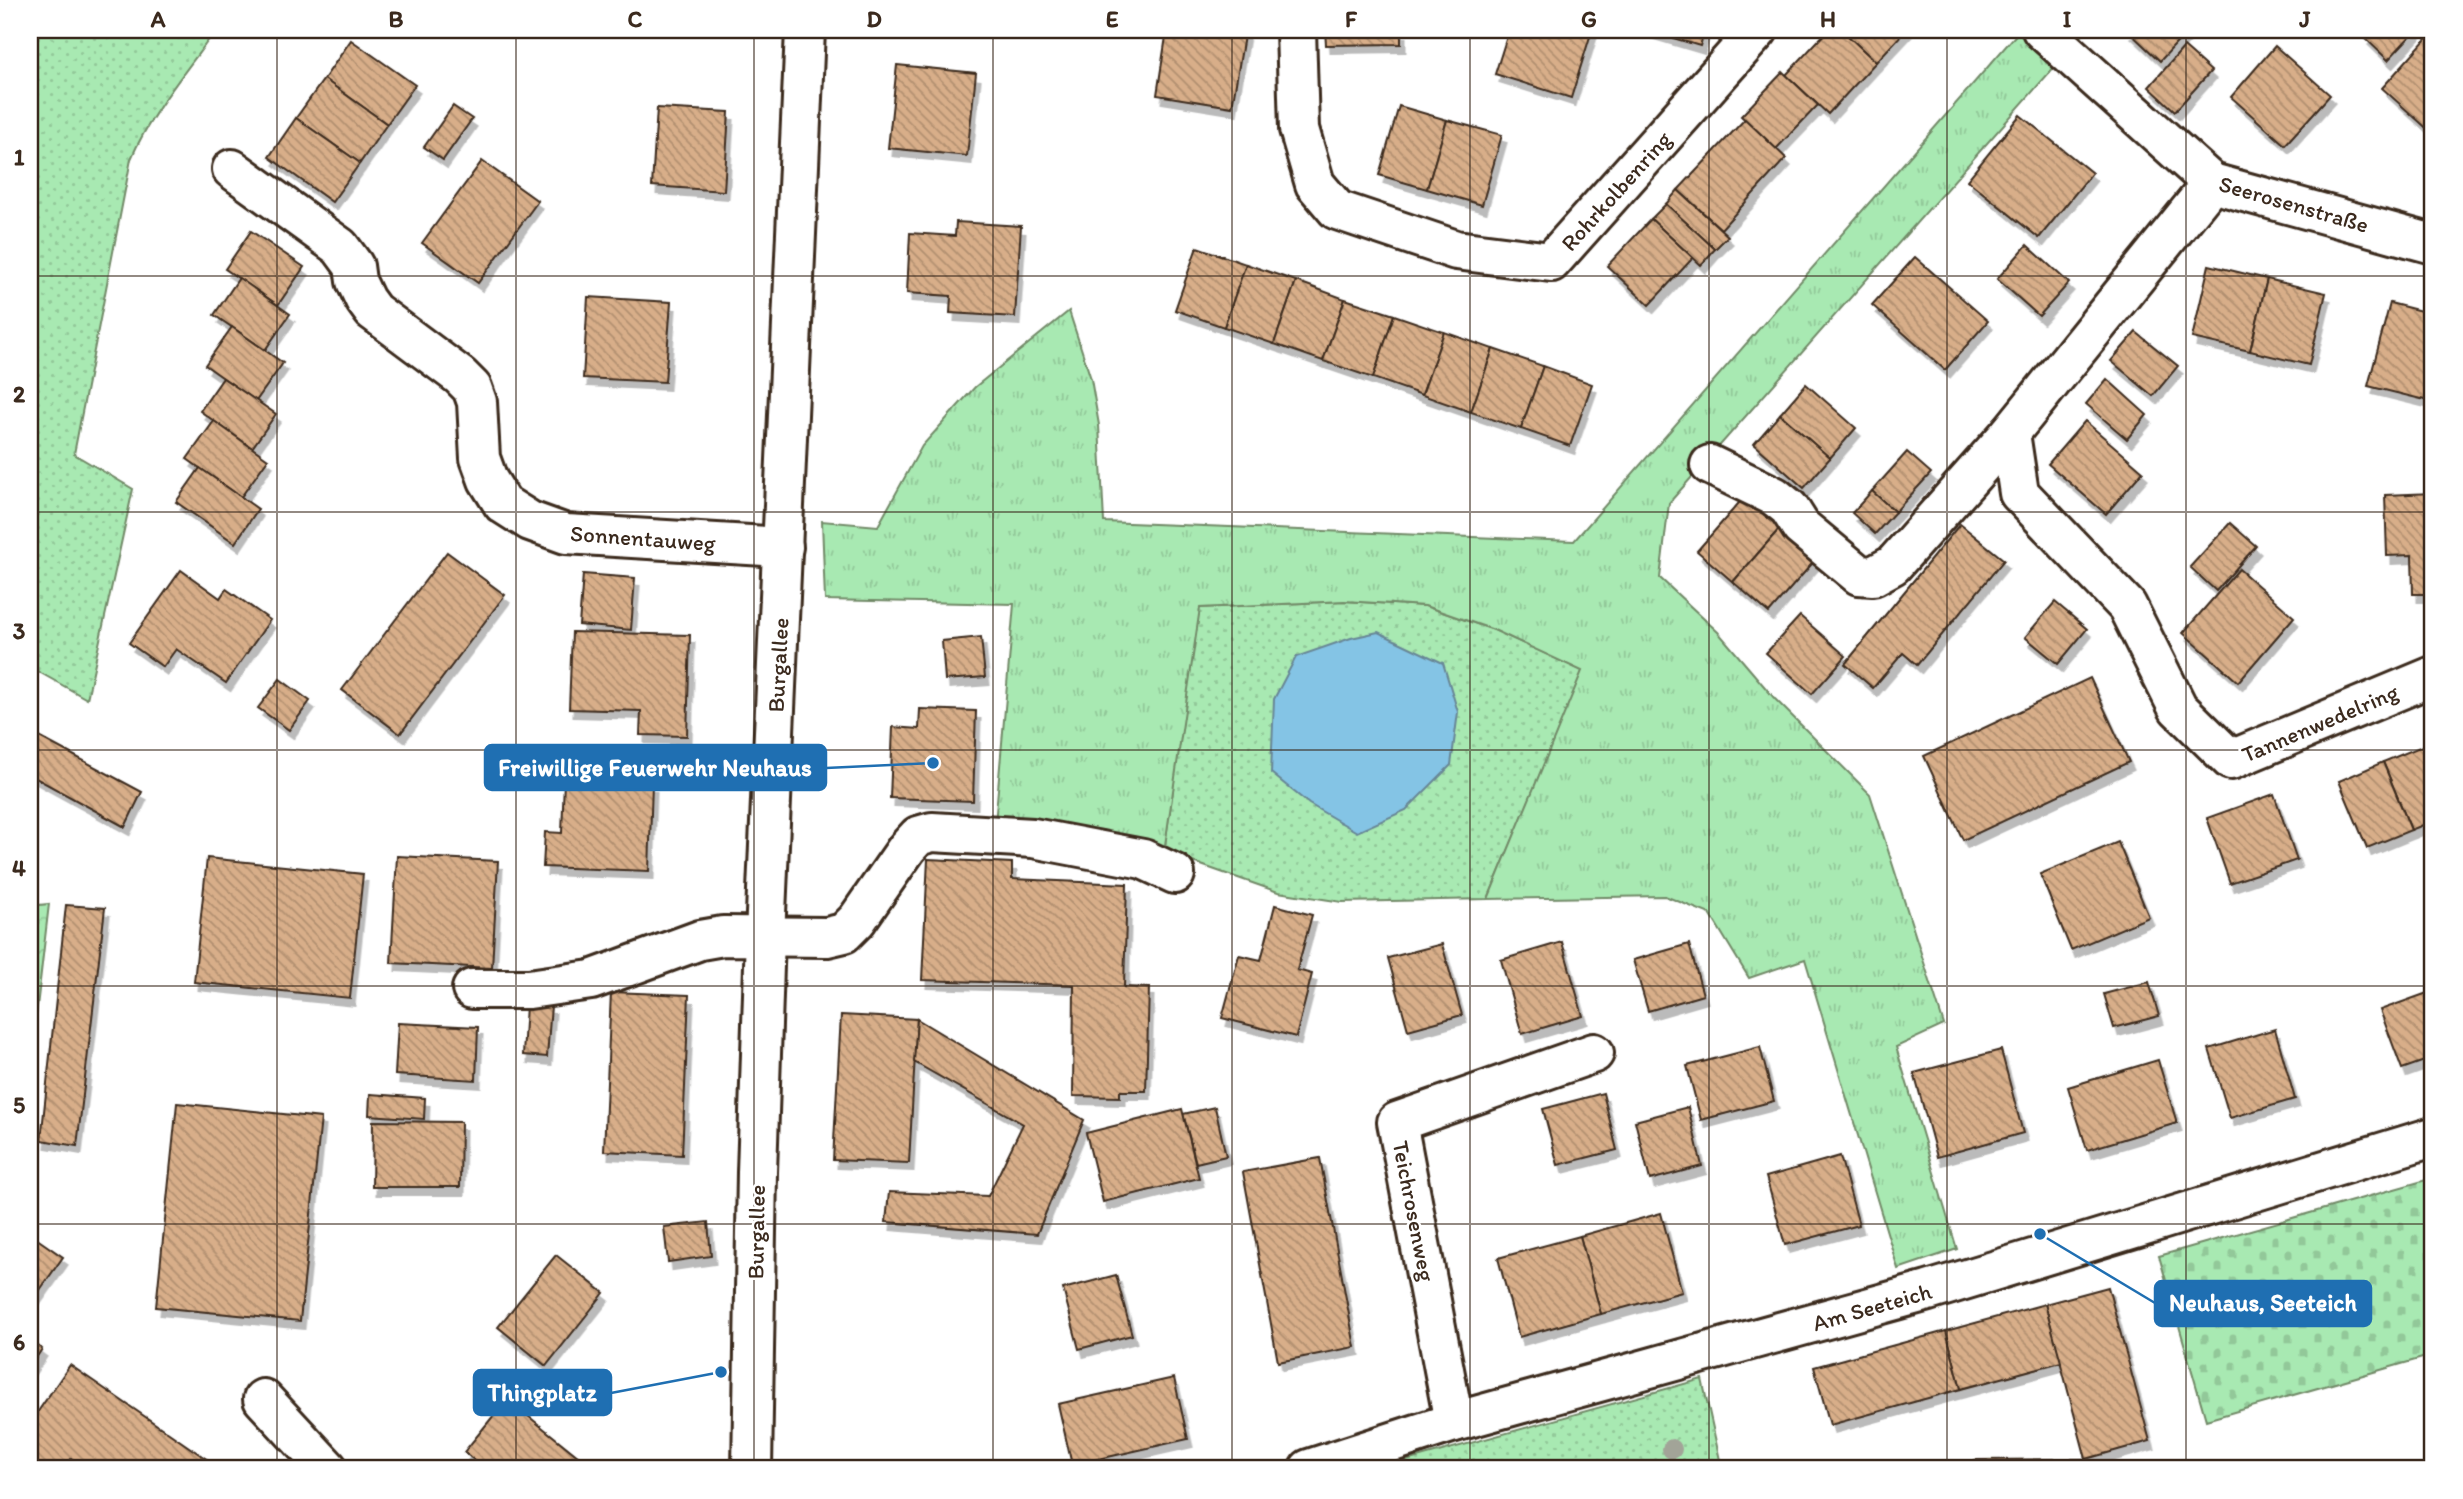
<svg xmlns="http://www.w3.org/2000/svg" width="2463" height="1499" viewBox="0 0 2463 1499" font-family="Itim,sans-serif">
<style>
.grass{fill:url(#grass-dots);stroke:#728a68;stroke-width:2}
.forest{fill:url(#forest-crowns);stroke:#728a68;stroke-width:2}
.cemetery{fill:url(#cemetery-stones);stroke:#728a68;stroke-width:2}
.park{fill:url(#park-tufts);stroke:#728a68;stroke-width:2}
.water{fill:#84c4e5;stroke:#678695;stroke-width:2}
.building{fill:url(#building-back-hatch);stroke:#3b2a1e;stroke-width:2;filter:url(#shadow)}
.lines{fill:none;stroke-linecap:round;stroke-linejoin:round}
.minor-casing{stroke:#3b2a1e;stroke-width:44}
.minor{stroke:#fff;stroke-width:38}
.tree{fill:#a2a498}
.grid{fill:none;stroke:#3b2a1e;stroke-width:2;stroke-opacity:0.55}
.labels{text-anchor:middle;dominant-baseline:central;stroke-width:5;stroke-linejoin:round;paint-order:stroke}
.street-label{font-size:23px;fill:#3b2a1e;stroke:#fff}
.leader{fill:none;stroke:#1f6fb2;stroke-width:2.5}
.callout-dot{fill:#1f6fb2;stroke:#fff;stroke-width:2.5}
.callout{fill:#1f6fb2;stroke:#1f6fb2;stroke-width:2.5}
.callout-label{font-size:24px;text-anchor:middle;font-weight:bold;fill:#fff}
.neatline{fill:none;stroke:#3b2a1e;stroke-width:2.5}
.grid-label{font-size:23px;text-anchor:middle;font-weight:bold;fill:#3b2a1e}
</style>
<defs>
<pattern id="grass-dots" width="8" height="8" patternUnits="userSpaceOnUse" patternTransform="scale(1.75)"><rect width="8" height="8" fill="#a8e9b2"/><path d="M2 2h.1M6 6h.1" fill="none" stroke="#92c899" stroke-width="1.8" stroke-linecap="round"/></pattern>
<pattern id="forest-crowns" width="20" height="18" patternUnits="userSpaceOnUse" patternTransform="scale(1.75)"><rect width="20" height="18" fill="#a8e9b2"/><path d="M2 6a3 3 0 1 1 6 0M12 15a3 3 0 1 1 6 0" fill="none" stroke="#92c899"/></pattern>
<pattern id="cemetery-stones" width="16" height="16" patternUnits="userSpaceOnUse" patternTransform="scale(1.75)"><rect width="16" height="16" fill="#a8e9b2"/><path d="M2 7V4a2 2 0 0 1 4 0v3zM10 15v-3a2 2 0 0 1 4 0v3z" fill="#92c899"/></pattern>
<pattern id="park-tufts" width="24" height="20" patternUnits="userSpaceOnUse" patternTransform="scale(1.75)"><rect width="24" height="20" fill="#a8e9b2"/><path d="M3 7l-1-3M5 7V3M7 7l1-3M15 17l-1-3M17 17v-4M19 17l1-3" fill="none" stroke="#92c899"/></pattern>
<pattern id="building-back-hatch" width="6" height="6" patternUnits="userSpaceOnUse" patternTransform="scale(1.75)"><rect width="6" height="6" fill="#d8ae89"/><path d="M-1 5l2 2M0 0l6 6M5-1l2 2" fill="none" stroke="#b08e6f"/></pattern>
<filter id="shadow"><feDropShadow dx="4.5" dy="8" stdDeviation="0" flood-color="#0004"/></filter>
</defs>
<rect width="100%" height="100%" fill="#fff"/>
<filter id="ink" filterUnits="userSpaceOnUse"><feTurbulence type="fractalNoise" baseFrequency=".0143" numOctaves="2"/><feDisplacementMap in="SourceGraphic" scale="14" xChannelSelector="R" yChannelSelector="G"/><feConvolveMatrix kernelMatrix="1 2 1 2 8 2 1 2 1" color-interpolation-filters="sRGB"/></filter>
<g filter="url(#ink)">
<!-- grass -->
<g class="grass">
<path d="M30,30H216C186,71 151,112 131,159L74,454L133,489L87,699L30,667Z"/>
<polygon points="1344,601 1425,606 1494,630 1583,671 1488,899 1342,902 1278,892 1164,852 1199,608"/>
<polygon points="1702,1379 1722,1469 1377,1469"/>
</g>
<!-- forest -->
<polygon class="forest" points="49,904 30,1067 30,906"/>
<!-- cemetery -->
<polygon class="cemetery" points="2433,1178 2433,1355 2206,1420 2159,1256"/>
<!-- park -->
<polygon class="park" points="2020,30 2087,30 1669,503 1660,578 1718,632 1775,699 1870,794 1944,1025 1896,1047 1957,1249 1898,1269 1805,959 1749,978 1710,914 1665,896 1488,899 1582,671 1494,630 1425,606 1344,601 1200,608 1164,852 1102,830 995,824 1014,604 825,600 822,521 878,526 922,446 975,387 1069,311 1091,379 1099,425 1104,522 1574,541"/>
<!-- water -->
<polygon class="water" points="1378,632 1443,663 1458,712 1451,765 1406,810 1357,832 1309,804 1271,773 1274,699 1296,657 1351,638"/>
<!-- building -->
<g class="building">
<polygon points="1167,30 1245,30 1232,107 1157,95"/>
<polygon points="1325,30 1401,30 1401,44 1326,45"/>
<polygon points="1509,30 1592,30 1571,98 1495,74"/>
<polygon points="1646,30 1705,30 1700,46"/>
<polygon points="1828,30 1842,30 1876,62 1828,114 1786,75"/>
<polygon points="1842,30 1906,30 1876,62"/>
<polygon points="2127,30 2189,30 2160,61"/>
<polygon points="2371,30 2416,30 2388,60 2364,37"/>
<polygon points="2433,31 2433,134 2382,88"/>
<polygon points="351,40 415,85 387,124 324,79"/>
<polygon points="2275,46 2330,95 2285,145 2231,97"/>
<polygon points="2184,47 2211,71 2175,111 2149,87"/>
<polygon points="897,65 976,73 967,156 888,148"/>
<polygon points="1783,72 1818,105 1776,149 1741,116"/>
<polygon points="324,79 387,124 360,163 296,118"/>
<polygon points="453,106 472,119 443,160 424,147"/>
<polygon points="1399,106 1447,120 1427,189 1379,175"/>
<polygon points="657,108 729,112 724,191 652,186"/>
<polygon points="2020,115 2092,173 2039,238 1967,180"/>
<polygon points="296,118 360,163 332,202 269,157"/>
<polygon points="1745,119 1786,158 1721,229 1678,190"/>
<polygon points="1447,120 1502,135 1482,205 1427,189"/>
<polygon points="482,161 538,201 478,283 422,243"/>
<polygon points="1678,190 1728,236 1715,249 1666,204"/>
<polygon points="1666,204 1715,249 1701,265 1651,219"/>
<polygon points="1651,219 1693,258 1649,305 1607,266"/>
<polygon points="956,222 1021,226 1015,317 950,313 951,296 907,293 910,233 955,236"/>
<polygon points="251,231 304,267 278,305 225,269"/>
<polygon points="2027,245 2069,283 2039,316 1997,279"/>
<polygon points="1197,247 1246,264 1224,327 1175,310"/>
<polygon points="1915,257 1988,321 1945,370 1872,305"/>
<polygon points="1246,264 1296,281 1274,344 1224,327"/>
<polygon points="2209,265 2267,279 2250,351 2192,338"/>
<polygon points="239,278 290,314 265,350 214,315"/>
<polygon points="2267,279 2326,293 2309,365 2250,351"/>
<polygon points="1296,281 1345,299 1323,361 1274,344"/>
<polygon points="588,297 671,302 665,382 583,378"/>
<polygon points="1345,299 1394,315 1373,378 1323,361"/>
<polygon points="2390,303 2433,314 2433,402 2368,386"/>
<polygon points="1394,315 1444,332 1422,395 1373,378"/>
<polygon points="232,327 283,363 256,401 205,365"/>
<polygon points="1444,332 1493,349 1471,412 1422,395"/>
<polygon points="2136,332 2178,366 2153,396 2111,361"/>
<polygon points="1493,349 1543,366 1521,429 1471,412"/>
<polygon points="1543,366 1592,384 1570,446 1521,429"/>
<polygon points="223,378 276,414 252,448 200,411"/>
<polygon points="2107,379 2147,415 2127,439 2086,404"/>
<polygon points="1806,384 1856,428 1830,458 1780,414"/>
<polygon points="1780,414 1830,458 1804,488 1754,444"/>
<polygon points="214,421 268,459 241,497 187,459"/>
<polygon points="2085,421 2143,471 2106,514 2048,464"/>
<polygon points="1907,452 1931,473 1895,512 1872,491"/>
<polygon points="200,468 258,509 235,543 176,502"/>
<polygon points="1872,491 1895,512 1875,534 1852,513"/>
<polygon points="2433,493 2433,594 2413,594 2412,555 2387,556 2385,495"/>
<polygon points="1745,496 1781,527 1733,582 1697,551"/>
<polygon points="2230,523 2256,546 2216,591 2190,567"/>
<polygon points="1960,524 2004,560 1917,665 1903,653 1873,688 1845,664"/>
<polygon points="1781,527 1817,558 1769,613 1733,582"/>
<polygon points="447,552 505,595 400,734 342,690"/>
<polygon points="2239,569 2294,617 2238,682 2183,633"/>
<polygon points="181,570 220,598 226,589 270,620 226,683 176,649 163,667 129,643"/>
<polygon points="583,574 635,578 631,630 579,625"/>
<polygon points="2055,602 2087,629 2058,664 2025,637"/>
<polygon points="1800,616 1846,656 1812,694 1766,653"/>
<polygon points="572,632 690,635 687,736 640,735 641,711 569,709"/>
<polygon points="981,637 985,677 945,680 942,641"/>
<polygon points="2090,678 2129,762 1963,840 1924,756"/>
<polygon points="280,679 310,701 289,730 258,708"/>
<polygon points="920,709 976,711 973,801 890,798 893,727 919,729"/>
<polygon points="30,732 142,792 125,827 30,775"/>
<polygon points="2427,744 2433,759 2433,821 2411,830 2383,762"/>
<polygon points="2383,762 2411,830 2367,848 2339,781"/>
<polygon points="564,780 652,784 649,871 543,867 545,832 562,833"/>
<polygon points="2274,794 2297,860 2230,883 2207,818"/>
<polygon points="2118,842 2149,917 2071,950 2040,874"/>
<polygon points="397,856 498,861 492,968 391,963"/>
<polygon points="207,858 363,874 350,998 194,982"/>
<polygon points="928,859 1012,863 1012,879 1127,884 1124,987 1149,988 1146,1091 1120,1091 1120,1097 1073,1096 1074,985 922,980"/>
<polygon points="66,905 105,908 77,1146 41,1140"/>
<polygon points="1275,905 1312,915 1297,970 1312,974 1296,1037 1222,1018 1239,955 1261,960"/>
<polygon points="1562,942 1583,1016 1522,1034 1501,960"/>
<polygon points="1442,944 1462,1015 1408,1030 1388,958"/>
<polygon points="1689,944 1703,995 1648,1011 1633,960"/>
<polygon points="2149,982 2159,1016 2114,1028 2104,994"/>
<polygon points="2433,991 2433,1058 2402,1069 2380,1010"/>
<polygon points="611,992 689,995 682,1155 604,1151"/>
<polygon points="526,1005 551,1006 547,1057 523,1055"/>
<polygon points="841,1015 917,1019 909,1163 833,1160"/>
<polygon points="917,1019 1084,1120 1037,1234 886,1222 889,1192 988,1196 1023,1124 914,1062"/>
<polygon points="398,1023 478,1027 476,1080 395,1075"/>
<polygon points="2275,1029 2295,1099 2230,1118 2209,1049"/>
<polygon points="1760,1047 1774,1101 1701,1120 1687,1066"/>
<polygon points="2001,1050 2023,1133 1937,1157 1914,1073"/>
<polygon points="2158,1060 2177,1123 2087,1150 2068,1087"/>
<polygon points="1603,1093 1617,1150 1558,1165 1543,1109"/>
<polygon points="370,1094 425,1098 424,1119 369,1115"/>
<polygon points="177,1103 321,1118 300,1321 156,1307"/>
<polygon points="1215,1107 1226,1156 1196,1163 1183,1114"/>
<polygon points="1688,1107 1702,1166 1650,1180 1635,1121"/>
<polygon points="1182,1109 1199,1178 1103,1202 1086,1133"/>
<polygon points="373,1121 461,1122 460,1187 372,1187"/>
<polygon points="1840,1156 1859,1225 1785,1245 1766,1177"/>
<polygon points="1320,1158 1355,1347 1278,1362 1243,1172"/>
<polygon points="1661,1213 1682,1292 1601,1314 1580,1236"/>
<polygon points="708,1222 711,1256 668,1262 664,1227"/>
<polygon points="30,1234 63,1257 30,1304"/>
<polygon points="1580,1236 1601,1314 1519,1337 1498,1258"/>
<polygon points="556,1255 604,1293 546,1366 498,1327"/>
<polygon points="1116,1275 1132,1335 1079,1349 1063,1289"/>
<polygon points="2108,1287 2150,1441 2086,1459 2045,1304"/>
<polygon points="2045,1304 2061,1362 1961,1389 1946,1331"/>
<polygon points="1946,1331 1961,1389 1830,1425 1814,1367"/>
<polygon points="30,1340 42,1349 30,1367"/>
<polygon points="70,1365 221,1469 86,1469 71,1459 64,1469 30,1469 30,1423"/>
<polygon points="1174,1378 1188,1439 1072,1465 1058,1404"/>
<polygon points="507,1399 579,1457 570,1469 485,1469 464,1452"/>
<polygon points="2086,1459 2088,1469 1975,1469 1975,1460"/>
</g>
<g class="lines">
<defs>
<g id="minor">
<polyline points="1296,30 1299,129 1315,184 1337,210 1456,250 1551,262 1758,30"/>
<polyline points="2042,30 2212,183 2433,244"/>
<polyline points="232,169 340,247 354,266 356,281 365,300 373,311 460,376 472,388 477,402 480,458 488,480 503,504 530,521 566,534 783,547"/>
<polyline points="2212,183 2010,433 2019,493 2127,606 2178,708 2231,760 2433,676"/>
<polyline points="1710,465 1774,496 1789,508 1801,527 1859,575 1873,576 1893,565 2010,433"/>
<polyline points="472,989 529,989 591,980 700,940 723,936 827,937 844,933 857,920 907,848 918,836 932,832 1033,838 1143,859 1175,874"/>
<polyline points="263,1399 328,1469"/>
<polyline points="1454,1422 1397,1122 1594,1053"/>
<polyline points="752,1469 757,1172 765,936 805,30"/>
<polyline points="1309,1469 1454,1422 1928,1291 2433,1137"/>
</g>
</defs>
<!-- minor casing -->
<use href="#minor" class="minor-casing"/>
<!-- minor -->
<use href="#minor" class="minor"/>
</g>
<!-- trees -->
<circle class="tree" cx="1672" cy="1449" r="10"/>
</g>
<!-- grid -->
<path class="grid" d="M277,30V1469M516,30V1469M754,30V1469M993,30V1469M1232,30V1469M1470,30V1469M1709,30V1469M1947,30V1469M2186,30V1469M30,276H2433M30,512H2433M30,750H2433M30,986H2433M30,1224H2433"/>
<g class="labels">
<!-- street labels -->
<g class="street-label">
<text transform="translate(1616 191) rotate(-48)">Rohrkolbenring</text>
<text transform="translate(2294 204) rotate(16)">Seerosenstraße</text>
<text transform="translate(643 538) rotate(4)">Sonnentauweg</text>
<text transform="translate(778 665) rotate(-87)">Burgallee</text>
<text transform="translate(2320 723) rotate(-23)">Tannenwedelring</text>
<text transform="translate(1414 1211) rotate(79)">Teichrosenweg</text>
<text transform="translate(756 1232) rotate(-89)">Burgallee</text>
<text transform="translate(1872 1307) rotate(-16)">Am Seeteich</text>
</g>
</g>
<!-- callouts -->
<path class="leader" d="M933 763L826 768M2040 1234L2155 1303M721 1372L611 1393"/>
<g class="callout-dot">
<circle cx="933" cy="763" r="7"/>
<circle cx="2040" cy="1234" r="7"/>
<circle cx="721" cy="1372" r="7"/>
</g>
<g class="callout">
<rect x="485" y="745" width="341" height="45" rx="7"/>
<rect x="2155" y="1281" width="216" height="45" rx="7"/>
<rect x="474" y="1370" width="137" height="45" rx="7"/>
</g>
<g class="callout-label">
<text x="655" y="776">Freiwillige Feuerwehr Neuhaus</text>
<text x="2263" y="1311">Neuhaus, Seeteich</text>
<text x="542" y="1401">Thingplatz</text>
</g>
<!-- margin -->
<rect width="2463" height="1499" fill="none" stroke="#fff" stroke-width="77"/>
<rect x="38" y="38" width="2386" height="1422" class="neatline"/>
<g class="grid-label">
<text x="158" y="27">A</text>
<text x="396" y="27">B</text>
<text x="635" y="27">C</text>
<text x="874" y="27">D</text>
<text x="1112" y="27">E</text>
<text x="1351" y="27">F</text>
<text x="1589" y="27">G</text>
<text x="1828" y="27">H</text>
<text x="2067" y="27">I</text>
<text x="2305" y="27">J</text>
<text x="19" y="165">1</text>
<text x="19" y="402">2</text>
<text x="19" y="639">3</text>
<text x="19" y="876">4</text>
<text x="19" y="1113">5</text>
<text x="19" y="1350">6</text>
</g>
</svg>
